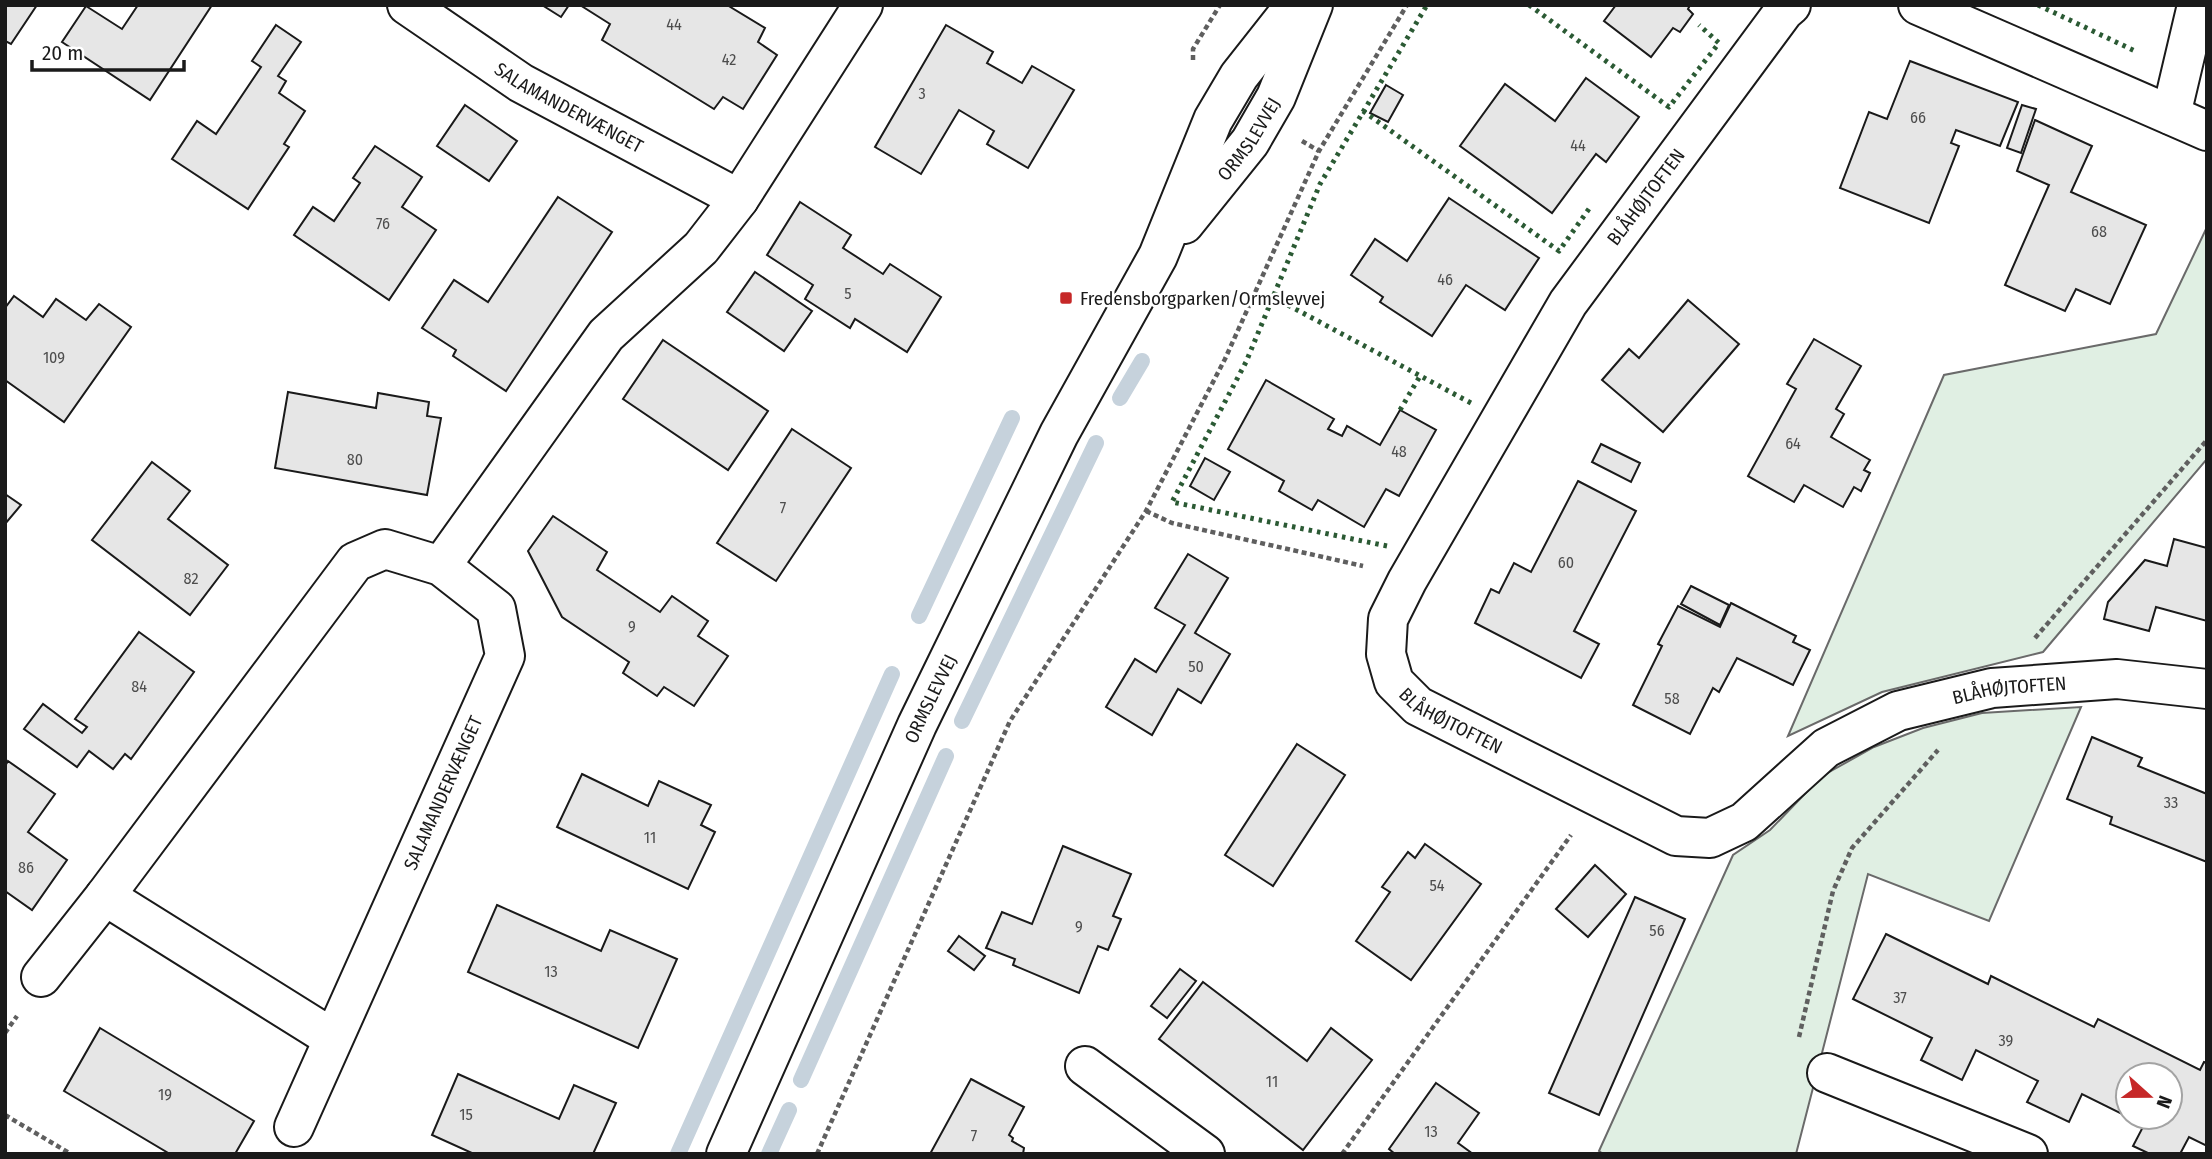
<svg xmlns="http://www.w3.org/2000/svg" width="2212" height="1159" viewBox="0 0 2212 1159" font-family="'Fira Sans Condensed',sans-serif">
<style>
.green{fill:#e0efe3;stroke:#6a6a6a;stroke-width:2}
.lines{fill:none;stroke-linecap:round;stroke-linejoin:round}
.stream{stroke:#c6d2dc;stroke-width:16}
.building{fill:#e6e6e6;stroke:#1a1a1a;stroke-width:2}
.street-casing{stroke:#1a1a1a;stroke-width:42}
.secondary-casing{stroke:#1a1a1a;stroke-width:42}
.path{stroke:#5f5f5f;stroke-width:4.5;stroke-dasharray:5 3.5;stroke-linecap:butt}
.street{stroke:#fff;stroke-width:38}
.secondary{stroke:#fff;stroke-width:38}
.hedge{stroke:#2b5a34;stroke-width:5;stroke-dasharray:3.5 5;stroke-linecap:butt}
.poi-dot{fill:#c62828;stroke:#fff;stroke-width:2.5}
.labels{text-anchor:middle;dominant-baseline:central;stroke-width:5;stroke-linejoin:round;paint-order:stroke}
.number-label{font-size:16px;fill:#4d4d4d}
.street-label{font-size:19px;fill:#1a1a1a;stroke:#fff}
.poi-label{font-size:19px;fill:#1a1a1a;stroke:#fff;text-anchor:start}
</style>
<rect width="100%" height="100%" fill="#fff"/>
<!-- green -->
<g class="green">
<polygon points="2207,227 2207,459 2043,652 1882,692 1788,736 1944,375 2156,334"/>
<polygon points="2081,707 1989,921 1868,874 1796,1154 1603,1154 1599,1151 1733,855 1770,830 1822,776 1874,747 1923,728 1982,713"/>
</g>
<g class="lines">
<!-- stream -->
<g class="stream">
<polyline points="1120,398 1142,361"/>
<polyline points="919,616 1012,418"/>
<polyline points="962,721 1096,443"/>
<polyline points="801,1080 946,756"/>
<polyline points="678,1154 892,674"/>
<polyline points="769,1154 789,1110"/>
</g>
</g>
<!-- building -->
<g class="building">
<polygon points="5,5 37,5 11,44 5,41"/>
<polygon points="138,5 212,5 150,100 62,42 86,6 122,29"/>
<polygon points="542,5 569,5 561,17"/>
<polygon points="580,5 727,5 765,28 758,42 777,55 743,109 723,97 714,109 602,40 610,24"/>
<polygon points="1616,5 1690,5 1688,9 1693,14 1680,32 1673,28 1651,57 1604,21"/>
<polygon points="276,25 301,42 278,76 286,81 279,93 305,111 284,144 289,147 248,209 172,159 197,121 216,134 261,67 252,61"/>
<polygon points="946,25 993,52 987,63 1022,83 1032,66 1074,90 1028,168 987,144 994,131 959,110 921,174 875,147"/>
<polygon points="1910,61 2018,102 2000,146 1956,130 1951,143 1959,146 1929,223 1840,188 1869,112 1887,119"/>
<polygon points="1586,78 1639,117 1606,162 1596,154 1552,213 1460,146 1505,84 1555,121"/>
<polygon points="1386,85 1403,95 1388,122 1370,113"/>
<polygon points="465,105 517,141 489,181 437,146"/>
<polygon points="2022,105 2036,109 2021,153 2007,148"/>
<polygon points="2035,120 2092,146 2071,192 2146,225 2110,304 2076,289 2065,311 2005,285 2049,185 2017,171"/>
<polygon points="375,146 422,177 402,207 436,230 389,300 294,235 313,207 334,221 360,183 353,178"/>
<polygon points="558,197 612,232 506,391 453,356 456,350 422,328 454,280 488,302"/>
<polygon points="1449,198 1539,258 1505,310 1466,285 1432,336 1380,302 1383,297 1351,275 1375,239 1407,261"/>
<polygon points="800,202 851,235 843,248 883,274 890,264 941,297 907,352 855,319 850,328 805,299 813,285 767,255"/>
<polygon points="755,272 812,311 784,351 727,312"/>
<polygon points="14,296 43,317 56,299 86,320 99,304 131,327 64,422 5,380 5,308"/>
<polygon points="1688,300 1739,344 1663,432 1602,380 1629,349 1639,358"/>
<polygon points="1814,339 1861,366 1836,409 1844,414 1831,437 1870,460 1864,470 1870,473 1861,491 1854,487 1843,507 1804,485 1794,502 1748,476 1796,389 1787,384"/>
<polygon points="663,340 768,411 728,470 623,399"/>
<polygon points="1266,380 1334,419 1328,429 1342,436 1347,426 1380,445 1400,410 1436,430 1399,496 1386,489 1364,527 1318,500 1312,510 1279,491 1284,481 1228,449"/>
<polygon points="288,392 376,408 378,393 429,402 427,416 441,418 427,495 275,468"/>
<polygon points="792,429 851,468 776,581 717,543"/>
<polygon points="1601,444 1640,463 1631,482 1592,462"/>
<polygon points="1205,458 1230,472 1214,500 1190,486"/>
<polygon points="152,462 190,491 168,519 228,565 190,615 92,540"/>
<polygon points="1578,481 1636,511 1574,631 1599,644 1581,678 1475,623 1491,589 1499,593 1514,563 1531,572"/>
<polygon points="5,494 21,505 5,524"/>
<polygon points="553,516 607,552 597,570 660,612 672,596 708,621 698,636 728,656 694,706 664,687 657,696 623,673 629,662 562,617 528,551"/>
<polygon points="2174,539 2207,548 2207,621 2156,607 2149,631 2104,619 2108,602 2145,560 2167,566"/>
<polygon points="1188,554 1228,578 1195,633 1230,654 1201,703 1178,689 1152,735 1106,707 1135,659 1156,672 1185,625 1155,608"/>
<polygon points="1691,586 1729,605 1720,625 1681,604"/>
<polygon points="1731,603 1796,636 1793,642 1810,650 1793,685 1737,658 1719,692 1713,688 1690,734 1633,705 1662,646 1658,644 1678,606 1720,627"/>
<polygon points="139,632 194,672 131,759 125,754 113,769 89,751 77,767 24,729 43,704 82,733 87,727 75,719"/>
<polygon points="2092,737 2142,758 2138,766 2207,794 2207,862 2110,824 2112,817 2067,799"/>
<polygon points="1297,744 1345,775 1273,886 1225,855"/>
<polygon points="8,761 55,794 28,832 67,860 32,910 5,891 5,766"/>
<polygon points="582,774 648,806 659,781 711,805 701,825 715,832 688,889 557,827"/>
<polygon points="1425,844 1481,884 1411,980 1356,941 1390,892 1382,887 1408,852 1415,858"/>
<polygon points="1063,846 1131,874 1113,916 1121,919 1108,950 1098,946 1079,993 1013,965 1015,959 986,948 1002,912 1032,924"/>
<polygon points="1595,865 1626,894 1588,937 1556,909"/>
<polygon points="1635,897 1685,919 1599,1115 1549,1093"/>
<polygon points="497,905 601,951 610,930 677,959 638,1048 468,972"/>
<polygon points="1886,934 1988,984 1991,976 2094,1027 2098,1019 2200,1070 2204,1062 2207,1063 2207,1146 2189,1137 2180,1154 2150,1154 2133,1146 2144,1125 2128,1117 2170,1117 2170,1075 2128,1075 2128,1117 2082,1094 2069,1122 2027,1102 2038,1081 1976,1050 1962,1080 1921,1060 1932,1038 1853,999"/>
<polygon points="959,936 985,956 974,970 948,951"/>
<polygon points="1180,969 1196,981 1167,1018 1151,1006"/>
<polygon points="1203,982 1307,1061 1331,1028 1372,1060 1303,1150 1159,1039"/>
<polygon points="100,1028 254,1121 235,1154 170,1154 64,1091"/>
<polygon points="458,1074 559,1119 574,1085 616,1103 593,1154 474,1154 432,1135"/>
<polygon points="971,1079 1024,1107 1009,1135 1013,1138 1012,1141 1024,1148 1023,1154 930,1154"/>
<polygon points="1436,1083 1479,1113 1458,1143 1473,1154 1395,1154 1389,1149"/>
</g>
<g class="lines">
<defs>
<g id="street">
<path id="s1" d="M407,5L521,83L739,199"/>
<path id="s2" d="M1791,5L1784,11L1568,303L1407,581L1388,619L1386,654L1394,682L1418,706L1676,836L1710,838L1744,822L1826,748L1898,711L1992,688L2117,679L2207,689"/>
<polyline points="1918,5 2207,131"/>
<polyline points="2171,115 2197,5"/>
<polyline points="441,566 606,335 701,248 739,199 863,5"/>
<polyline points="105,896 332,1038"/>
<polyline points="41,977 105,896 355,562 385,549 441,566 496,609 505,656 294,1127"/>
<polyline points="1085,1066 1205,1154"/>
<polyline points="1827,1073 2028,1154"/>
</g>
<g id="secondary">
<path id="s3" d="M1184,224L1250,142L1276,97L1313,5"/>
<path id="s4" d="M726,1154L917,725L1059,434L1158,256L1213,120L1239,76L1295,5"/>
</g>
</defs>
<!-- street casing -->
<use href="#street" class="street-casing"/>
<!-- secondary casing -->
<use href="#secondary" class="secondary-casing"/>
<!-- path -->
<g class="path">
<polyline points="1193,60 1193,49 1220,5"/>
<polyline points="1302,141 1319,151"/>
<polyline points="1146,511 1172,523 1363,566"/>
<polyline points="2035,638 2207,440"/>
<polyline points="5,1033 17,1016"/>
<polyline points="1799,1037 1833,891 1852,848 1938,750"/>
<polyline points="5,1115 71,1154"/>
<polyline points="817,1154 1010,721 1146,511 1225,359 1319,151 1407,5"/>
<polyline points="1342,1154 1571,835"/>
</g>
<!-- street -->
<use href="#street" class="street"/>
<!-- secondary -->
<use href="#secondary" class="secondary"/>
<!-- hedge -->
<g class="hedge">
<polyline points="1529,5 1669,107 1719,43 1699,25"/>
<polyline points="2038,5 2135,51"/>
<polyline points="1363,111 1559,251 1591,206"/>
<polyline points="1273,297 1471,403"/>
<polyline points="1400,410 1420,376"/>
<polyline points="1387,546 1172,502 1246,362 1320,184 1427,5"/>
</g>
</g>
<!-- markers -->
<rect class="poi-dot" x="1059" y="291" width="14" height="14" rx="3.5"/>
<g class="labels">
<!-- number labels -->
<g class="number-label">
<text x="674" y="24">44</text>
<text x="729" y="59">42</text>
<text x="922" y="93">3</text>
<text x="1918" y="117">66</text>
<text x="1578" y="145">44</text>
<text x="383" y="223">76</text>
<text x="2099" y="231">68</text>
<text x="1445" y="279">46</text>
<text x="848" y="293">5</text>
<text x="54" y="357">109</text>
<text x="1793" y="443">64</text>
<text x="1399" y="451">48</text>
<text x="355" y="459">80</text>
<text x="783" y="507">7</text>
<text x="1566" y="562">60</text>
<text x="191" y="578">82</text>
<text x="632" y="626">9</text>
<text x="1196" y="666">50</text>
<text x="139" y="686">84</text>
<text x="1672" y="698">58</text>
<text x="2171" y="802">33</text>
<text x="650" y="837">11</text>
<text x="26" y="867">86</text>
<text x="1437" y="885">54</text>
<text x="1079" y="926">9</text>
<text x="1657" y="930">56</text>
<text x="551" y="971">13</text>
<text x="1900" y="997">37</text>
<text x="2006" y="1040">39</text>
<text x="1272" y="1081">11</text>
<text x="165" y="1094">19</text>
<text x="466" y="1114">15</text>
<text x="1431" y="1131">13</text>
<text x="974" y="1135">7</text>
</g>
<!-- street labels -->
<g class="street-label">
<text stroke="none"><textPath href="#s1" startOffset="192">SALAMANDERVÆNGET</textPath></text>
<text stroke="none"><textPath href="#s3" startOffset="107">ORMSLEVVEJ</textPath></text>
<text transform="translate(1646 197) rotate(-53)">BLÅHØJTOFTEN</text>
<text stroke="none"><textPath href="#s2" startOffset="1500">BLÅHØJTOFTEN</textPath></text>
<text stroke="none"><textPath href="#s4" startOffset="499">ORMSLEVVEJ</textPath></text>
<text stroke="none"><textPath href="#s2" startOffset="870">BLÅHØJTOFTEN</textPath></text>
<text transform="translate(443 793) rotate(-66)">SALAMANDERVÆNGET</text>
</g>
<!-- poi labels -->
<g class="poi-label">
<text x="1080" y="298">Fredensborgparken/Ormslevvej</text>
</g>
</g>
<!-- border -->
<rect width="2212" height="1159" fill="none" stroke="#1a1a1a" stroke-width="14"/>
<!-- north arrow -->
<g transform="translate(2149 1096) rotate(111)"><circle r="33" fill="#ffffff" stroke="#a3a3a3" stroke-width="2"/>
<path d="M0-5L12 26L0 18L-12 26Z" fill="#c62828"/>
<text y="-10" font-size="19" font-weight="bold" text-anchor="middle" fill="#1a1a1a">N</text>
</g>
<!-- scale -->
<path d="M32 60v10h152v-10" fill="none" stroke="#1a1a1a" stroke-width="3.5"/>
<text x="42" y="60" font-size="21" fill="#1a1a1a" stroke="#ffffff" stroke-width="5" paint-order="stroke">20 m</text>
</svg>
